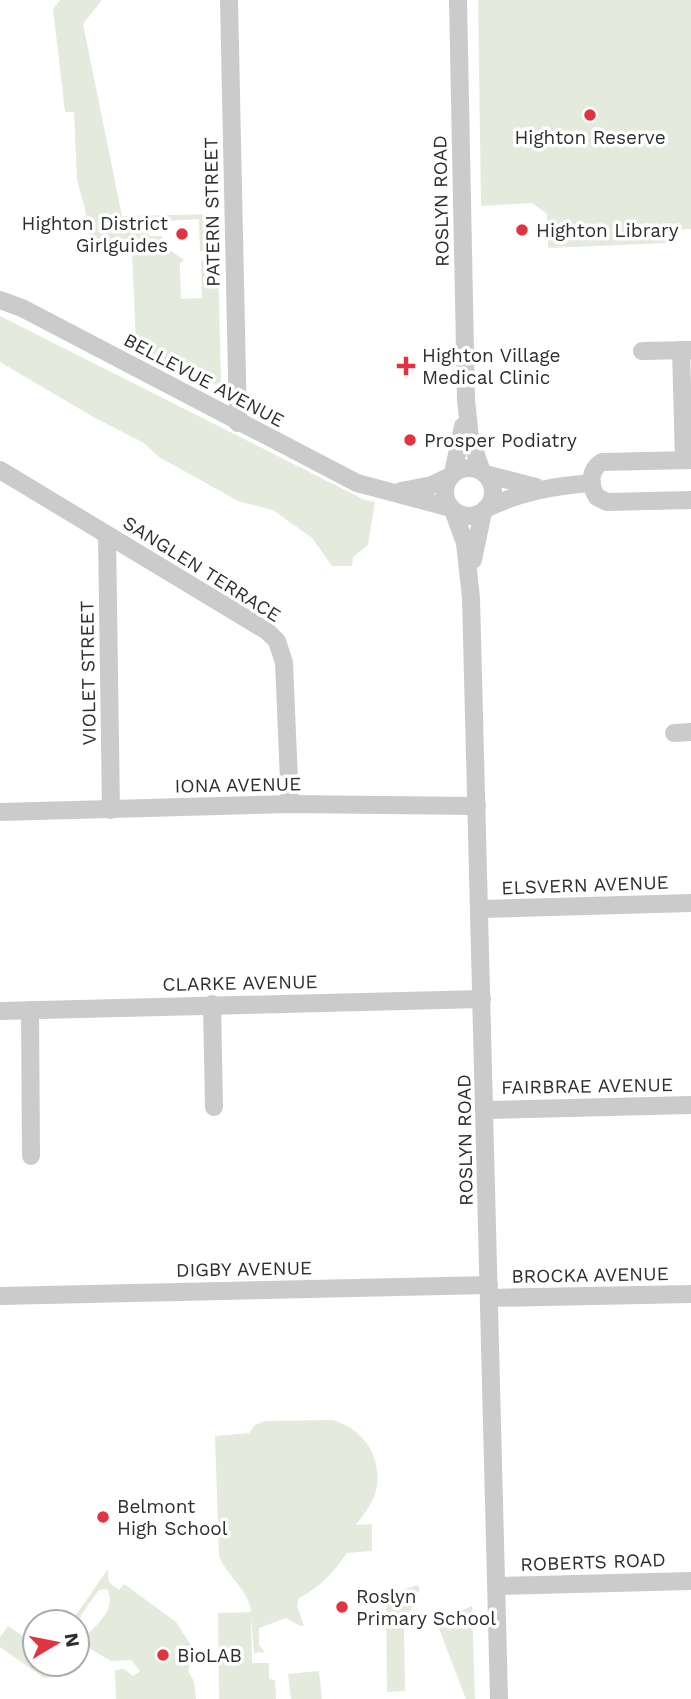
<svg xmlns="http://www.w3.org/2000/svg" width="691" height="1699" viewBox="0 0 691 1699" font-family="'Work Sans',sans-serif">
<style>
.green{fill:#e4ebdc}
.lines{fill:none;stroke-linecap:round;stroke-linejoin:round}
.minor{stroke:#cbcbcb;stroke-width:18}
.poi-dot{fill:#e03440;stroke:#fff;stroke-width:2.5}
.labels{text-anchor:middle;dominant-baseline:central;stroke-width:7;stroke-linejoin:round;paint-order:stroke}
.poi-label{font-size:19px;fill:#2e2e2e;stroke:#fff;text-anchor:start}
.street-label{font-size:19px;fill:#2e2e2e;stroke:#fff}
</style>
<rect width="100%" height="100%" fill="#fff"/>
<!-- green -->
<g class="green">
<polygon points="60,0 102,0 83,24 122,216 217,214 218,251 200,251 199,219 147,222 149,236 161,236 171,251 184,260 180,264 181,299 202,298 201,260 218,259 221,382 216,385 136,345 132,252 92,254 85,209 77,180 74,112 65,112 53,9"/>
<polygon points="478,0 691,0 691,229 673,230 668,243 548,248 547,214 532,203 481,206"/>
<polygon points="0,316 365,500 375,502 368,545 353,557 352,566 332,566 312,538 273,510 238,501 159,457 144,443 95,418 0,362"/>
<path d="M332,1420C362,1428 381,1454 377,1486C375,1501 364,1514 356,1525L372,1524V1551L347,1553C334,1572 319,1588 299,1598L297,1606L304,1626H300L286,1618L259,1628V1645L265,1652L254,1653L251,1616L252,1663H269V1679L275,1680L276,1699H219L218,1613L251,1612C250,1591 226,1575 219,1556L215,1436L249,1433L255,1425L265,1421Z"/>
<path d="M108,1569L109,1582L119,1590L124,1584L176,1622L194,1650L188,1671L194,1681L196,1699H116L115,1670L124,1669L133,1676L140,1671L131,1660L111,1661L84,1645L83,1639C96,1625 118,1609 107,1589L99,1590L81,1615L80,1622H71Z"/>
<polygon points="417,1585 420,1588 404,1626 405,1691 387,1692 386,1595"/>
<polygon points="472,1606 475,1699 466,1699 436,1621"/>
<polygon points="8,1626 35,1645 35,1664 62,1664 55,1677 44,1678 0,1647 0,1637"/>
<polygon points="319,1671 322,1699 291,1699 288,1674"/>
</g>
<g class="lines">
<!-- minor -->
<g class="minor">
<polyline points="229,0 238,423"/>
<polyline points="458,0 466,400 470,438 482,472"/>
<polyline points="0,300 22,308 357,483 451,508"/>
<polyline points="681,350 684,460"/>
<polyline points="642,351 691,350"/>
<path d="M691,460L602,462C589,470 589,485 597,497L607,502L691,500"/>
<circle cx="469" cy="492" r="24"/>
<polyline points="0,470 267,631 277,641 284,663 290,804"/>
<polyline points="453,473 463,426"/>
<polyline points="485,474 536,487"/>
<polyline points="401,491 432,485 451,476"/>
<path d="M485,509C520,492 553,486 592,483"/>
<polyline points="453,510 465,543 471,598 499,1699"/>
<polyline points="107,535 111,810"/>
<polyline points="473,560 483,512"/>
<polyline points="674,733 691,732"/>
<polyline points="0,812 290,804 477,806"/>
<polyline points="480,909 691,903"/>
<polyline points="212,1004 214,1107"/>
<polyline points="30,1010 31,1156"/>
<polyline points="0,1011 482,999"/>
<polyline points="485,1110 691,1105"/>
<polyline points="0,1296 489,1285"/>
<polyline points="489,1298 691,1294"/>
<polyline points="497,1586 691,1581"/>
</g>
</g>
<!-- markers -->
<g class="poi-dot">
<circle cx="590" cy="115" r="7"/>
<circle cx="522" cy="230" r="7"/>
<circle cx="182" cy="234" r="7"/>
<path d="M402.5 355.5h7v7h7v7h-7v7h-7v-7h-7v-7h7z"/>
<circle cx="410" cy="440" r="7"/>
<circle cx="103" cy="1517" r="7"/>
<circle cx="342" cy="1607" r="7"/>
<circle cx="163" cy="1655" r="7"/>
</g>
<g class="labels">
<!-- poi labels -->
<g class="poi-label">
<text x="590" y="137" text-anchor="middle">Highton Reserve</text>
<text x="168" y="223" text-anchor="end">Highton District<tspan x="168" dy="22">Girlguides</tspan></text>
<text x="536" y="230">Highton Library</text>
<text x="422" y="355">Highton Village<tspan x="422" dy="22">Medical Clinic</tspan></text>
<text x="424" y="440">Prosper Podiatry</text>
<text x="117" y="1506">Belmont<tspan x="117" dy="22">High School</tspan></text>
<text x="356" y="1596">Roslyn<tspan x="356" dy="22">Primary School</tspan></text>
<text x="177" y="1655">BioLAB</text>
</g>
<!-- street labels -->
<g class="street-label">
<text transform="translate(441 201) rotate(-91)">ROSLYN ROAD</text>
<text transform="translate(212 212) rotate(-91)">PATERN STREET</text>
<text transform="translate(204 380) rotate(28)">BELLEVUE AVENUE</text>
<text transform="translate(202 569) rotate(32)">SANGLEN TERRACE</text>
<text transform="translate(88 673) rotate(-91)">VIOLET STREET</text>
<text transform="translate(238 785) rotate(-1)">IONA AVENUE</text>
<text transform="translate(585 885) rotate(-2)">ELSVERN AVENUE</text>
<text transform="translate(240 983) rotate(-1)">CLARKE AVENUE</text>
<text transform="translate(587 1086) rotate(-1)">FAIRBRAE AVENUE</text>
<text transform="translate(465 1140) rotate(-91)">ROSLYN ROAD</text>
<text transform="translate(244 1269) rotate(-1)">DIGBY AVENUE</text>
<text transform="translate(590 1275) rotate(-1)">BROCKA AVENUE</text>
<text transform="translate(593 1562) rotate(-2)">ROBERTS ROAD</text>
</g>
</g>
<!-- north arrow -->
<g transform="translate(56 1643) rotate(80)"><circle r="33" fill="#ffffff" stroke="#ababab" stroke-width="2"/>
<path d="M0-5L12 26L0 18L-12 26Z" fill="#e03440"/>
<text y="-10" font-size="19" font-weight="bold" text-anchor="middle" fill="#2e2e2e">N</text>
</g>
</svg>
